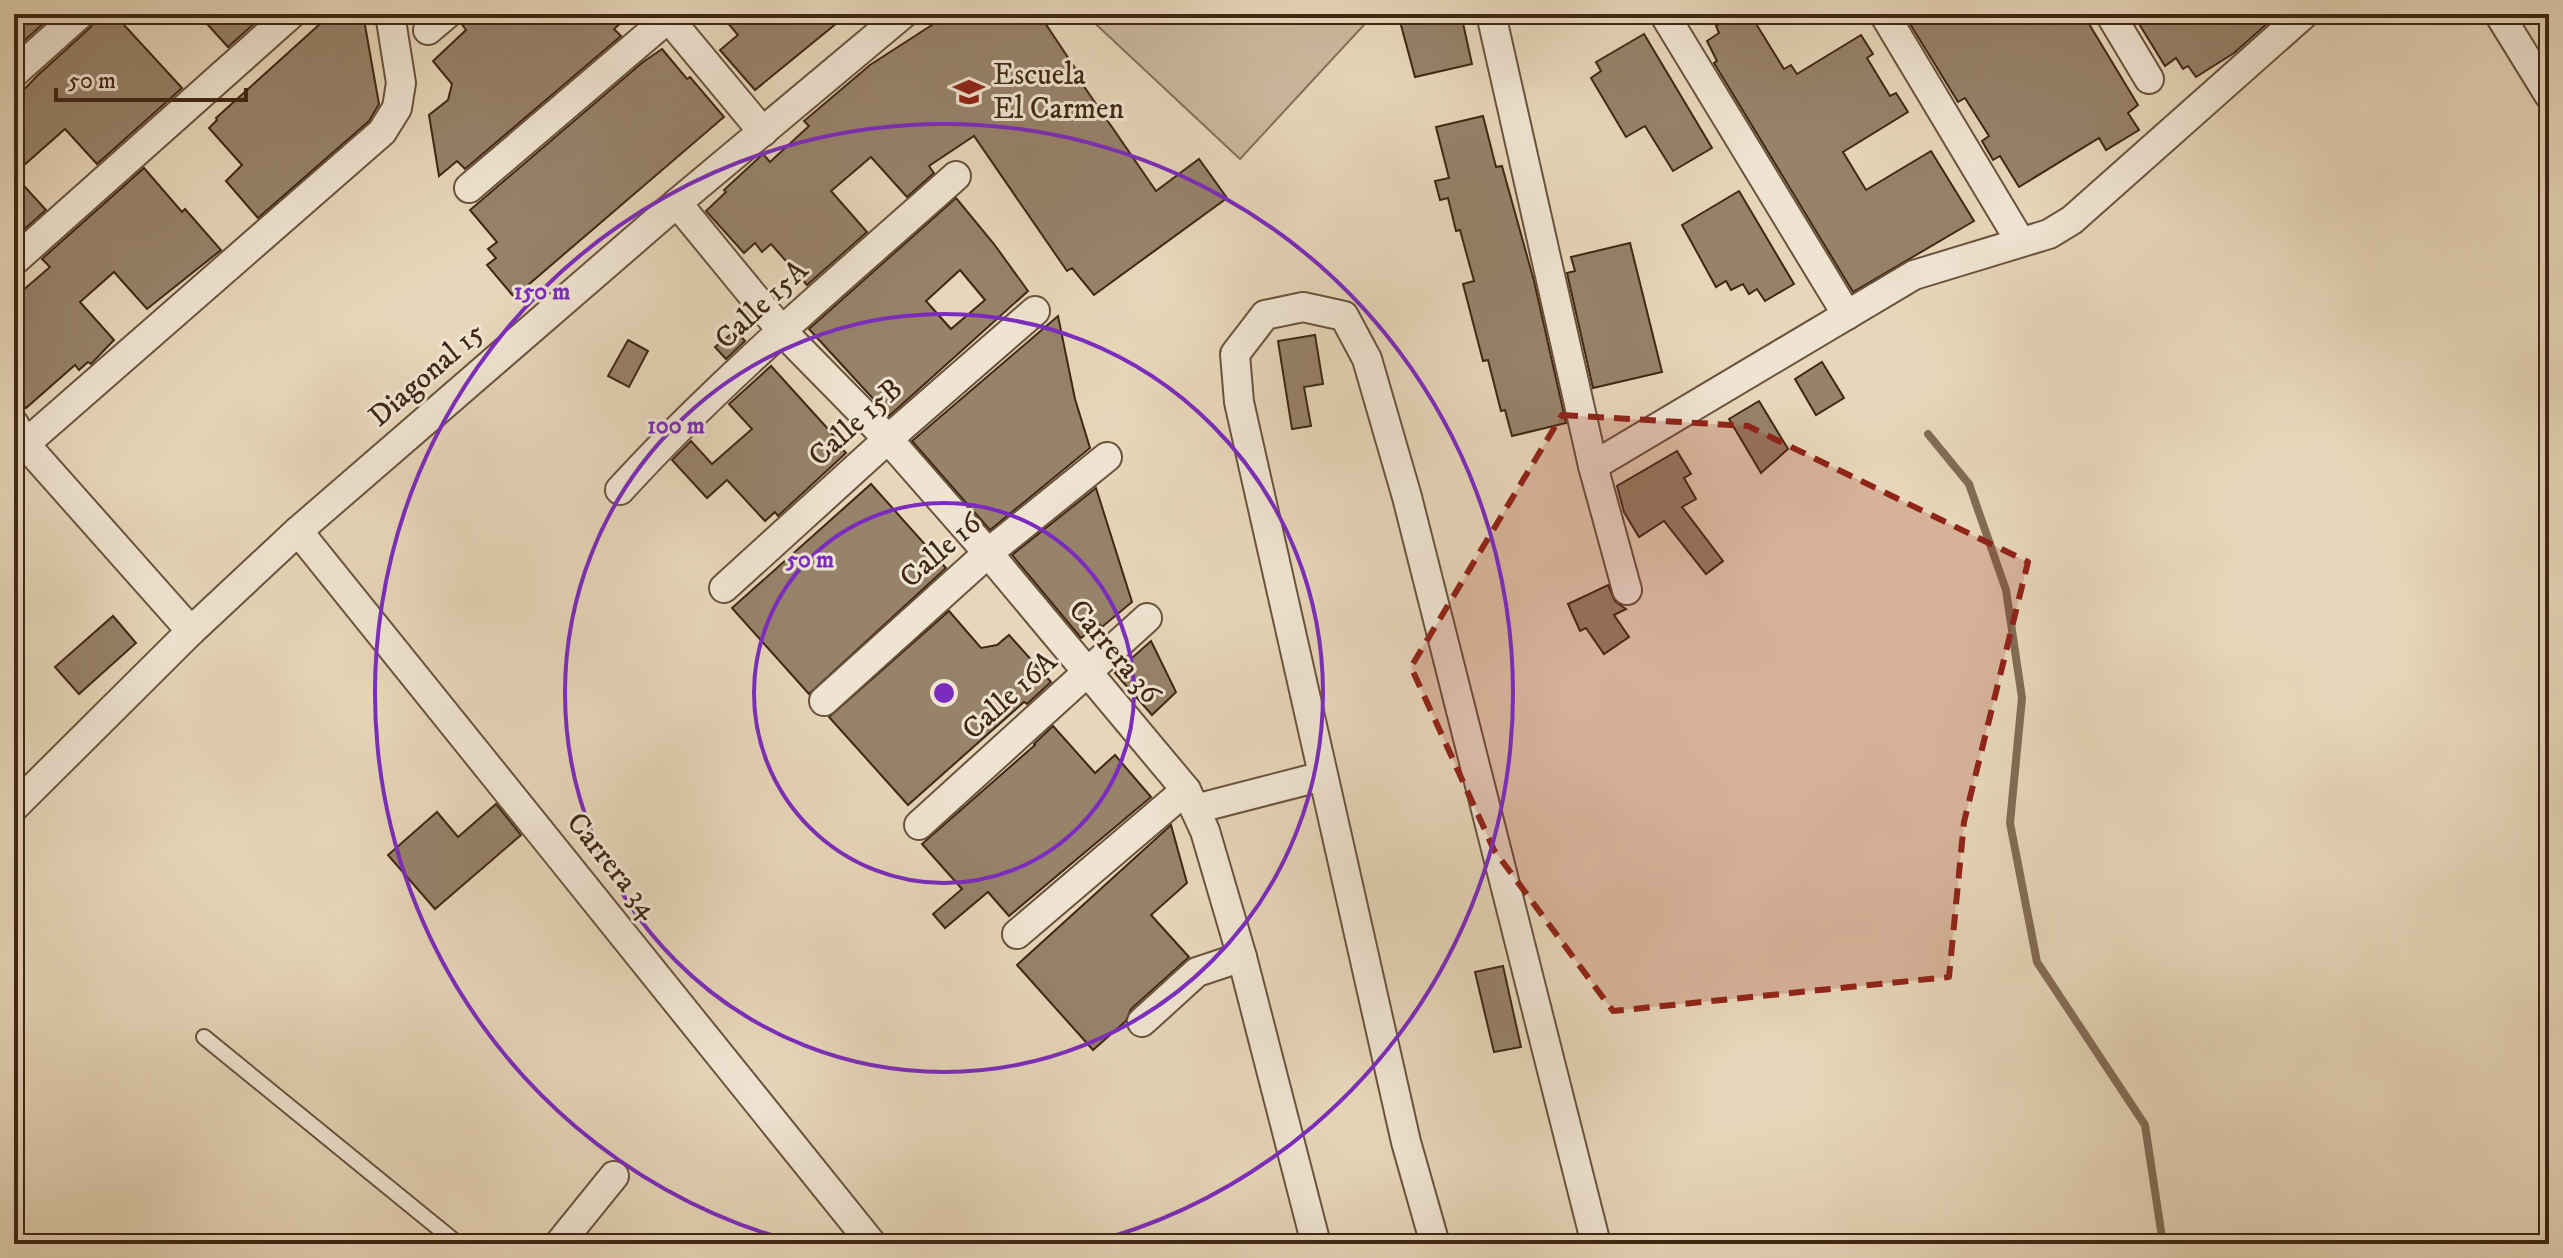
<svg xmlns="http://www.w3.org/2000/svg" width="2563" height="1258" viewBox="0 0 2563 1258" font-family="'IM FELL DW Pica',serif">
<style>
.green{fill:#cbb89d;stroke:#867058;stroke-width:2}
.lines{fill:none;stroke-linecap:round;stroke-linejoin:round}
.stream{stroke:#826c55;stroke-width:8}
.building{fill:#97826a;stroke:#402714;stroke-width:2;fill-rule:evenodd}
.service-casing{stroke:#6a533d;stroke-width:18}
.minor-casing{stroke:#6a533d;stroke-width:32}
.service{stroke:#efe4d2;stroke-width:14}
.minor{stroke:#efe4d2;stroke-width:28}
.marked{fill:#8f2418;fill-opacity:0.2;stroke:#8f2418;stroke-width:6;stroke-dasharray:16 10;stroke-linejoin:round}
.ring{fill:none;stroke:#7b2cbf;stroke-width:4}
.labels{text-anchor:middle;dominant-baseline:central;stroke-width:6;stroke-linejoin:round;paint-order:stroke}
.poi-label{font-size:30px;fill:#402714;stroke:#efe4d2;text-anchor:start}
.street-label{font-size:30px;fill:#402714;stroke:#efe4d2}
.centre{fill:#7b2cbf;stroke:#efe4d2;stroke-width:4}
.ring-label{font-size:24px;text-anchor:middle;font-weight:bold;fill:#7b2cbf;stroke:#efe4d2;stroke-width:6;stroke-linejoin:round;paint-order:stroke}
</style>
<rect width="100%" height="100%" fill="#e7d6b9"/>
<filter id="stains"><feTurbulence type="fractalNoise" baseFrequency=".0025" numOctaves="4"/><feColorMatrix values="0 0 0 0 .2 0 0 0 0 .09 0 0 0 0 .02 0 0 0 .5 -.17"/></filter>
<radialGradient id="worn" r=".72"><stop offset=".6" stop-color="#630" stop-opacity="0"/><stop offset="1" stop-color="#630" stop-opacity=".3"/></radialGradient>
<!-- green -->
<polygon class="green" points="1085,14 1374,14 1240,159"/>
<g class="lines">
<!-- stream -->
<polyline class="stream" points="1928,434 1969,484 2006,590 2022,698 2010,823 2037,962 2145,1125 2163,1244"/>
</g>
<!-- building -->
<g class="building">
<polygon points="14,14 54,14 15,49"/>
<polygon points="97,14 114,14 182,88 97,164 65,129 14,174 14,100 38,75 91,27"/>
<polygon points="198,14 265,14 228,47"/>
<polygon points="331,14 363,14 379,104 369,121 258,218 226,181 242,165 209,128 217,120 216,118"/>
<polygon points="464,14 631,14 614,29 621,36 465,169 457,161 439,176 429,115 448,100 452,84 433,61 466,30 461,23"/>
<polygon points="720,14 848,14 755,90 720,50 738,35"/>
<polygon points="949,14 1039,14 1075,68 1072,69 1156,191 1199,159 1227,198 1094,295 1072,268 1067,271 974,136 929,166 934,173 907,197 871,157 831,191 867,232 807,285 771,244 762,252 755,243 744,253 706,211 726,192 724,190 763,154 770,162 809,126 804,121 870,65"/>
<polygon points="1398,14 1461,14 1472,64 1415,77"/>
<polygon points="1736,14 1750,14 1784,69 1791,65 1797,74 1861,35 1873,54 1867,58 1890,96 1896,93 1908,112 1843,152 1866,190 1931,151 1974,221 1853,292 1714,63 1717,61 1707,41 1719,33 1716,26"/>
<polygon points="1904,14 2083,14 2138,105 2128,113 2139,130 2106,150 2099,138 2019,187 2000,156 1993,160 1982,141 1989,136 1965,98 1958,102"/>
<polygon points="2133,14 2278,14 2234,53 2196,77 2188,66 2183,69 2176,58 2165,66"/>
<polygon points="1644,34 1712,148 1673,171 1645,126 1626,137 1591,78 1601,71 1596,62"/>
<polygon points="662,49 687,79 690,77 724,117 514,297 487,265 496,258 488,249 497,242 470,210 643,62"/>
<polygon points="1483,116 1496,167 1502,166 1534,281 1566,423 1512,436 1505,410 1501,411 1488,360 1483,361 1463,284 1474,281 1460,230 1456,231 1448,198 1440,200 1435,181 1449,178 1436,127"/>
<polygon points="144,168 182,212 185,209 221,250 147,309 114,272 80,302 114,340 91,364 88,362 79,370 75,365 26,408 14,395 14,298 50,267 42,259"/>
<polygon points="14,175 46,210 20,233 14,227"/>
<polygon points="1739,191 1794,284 1765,301 1757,289 1749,294 1743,284 1731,290 1726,281 1716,287 1682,225"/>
<path d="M956,198L994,244L1028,291L889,416L809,329ZM960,270L985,300L951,329L926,301Z"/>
<polygon points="1630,243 1662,372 1593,388 1567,273 1575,271 1571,257"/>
<polygon points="1058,316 1075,399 1090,448 990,530 912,441"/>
<polygon points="736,330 745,341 726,359 715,347"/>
<polygon points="1315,335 1323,384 1304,387 1311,426 1292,429 1278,341"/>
<polygon points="628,340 648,351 629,387 608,376"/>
<polygon points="1822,362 1844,398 1816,415 1795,379"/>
<polygon points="771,366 838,440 836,442 846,453 778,516 775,512 765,521 727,480 707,498 672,460 691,441 712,464 752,429 729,404"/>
<polygon points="1759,401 1788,449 1761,473 1729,419"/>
<polygon points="1677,451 1691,474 1684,478 1696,499 1682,507 1723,561 1706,574 1664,521 1639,537 1624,512 1617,486"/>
<polygon points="871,484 946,568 809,694 732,608"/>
<polygon points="1096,488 1132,602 1102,627 1099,624 1081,638 1012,555"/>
<polygon points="1608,585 1615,601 1626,609 1614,615 1629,637 1604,654 1586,628 1580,631 1568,604"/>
<polygon points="949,611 981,648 997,645 1009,635 1051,682 1027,704 1024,702 908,805 829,717"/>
<polygon points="113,616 136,643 79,694 55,667"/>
<polygon points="1151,641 1176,692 1152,715 1115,673"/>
<polygon points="1053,726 1095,773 1115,755 1151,797 1009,916 988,892 945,928 933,914 962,889 922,844 1035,745 1034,744"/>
<polygon points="496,804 521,835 435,909 388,855 437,812 458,837"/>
<polygon points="1171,825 1187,883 1151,915 1189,957 1131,1009 1126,1021 1093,1050 1017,965"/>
<polygon points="1503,966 1521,1047 1494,1052 1475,972"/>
</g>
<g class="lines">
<defs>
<polyline id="service" points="204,1037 458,1244"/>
<g id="minor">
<polyline points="665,14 763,132"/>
<polyline points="1491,14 1593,466 1627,590"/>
<polyline points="1664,14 1847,315"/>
<polyline points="1884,14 2020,241"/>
<polyline points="2110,14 2149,79"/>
<polyline points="2499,14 2549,95"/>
<polyline points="428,30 447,14"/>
<polyline points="14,73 80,14"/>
<polyline points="469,188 673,14"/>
<polyline points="677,203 782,331 888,439 988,553 1186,790 1205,831 1242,957 1316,1244"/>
<polyline points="14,261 291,14"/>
<polyline points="14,424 25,444 191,631"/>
<polyline points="25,444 382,132 397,108 401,83 390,14"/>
<polyline points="1593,466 1914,275 2049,234 2072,220 2304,14"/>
<path d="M620,490C723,377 842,278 956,176"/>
<polyline points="298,531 872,1244"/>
<polyline points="724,588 888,439 1035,311"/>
<polyline points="824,701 988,553 1107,457"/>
<polyline points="14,807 191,631 298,531 677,203 903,14"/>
<polyline points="1195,809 1323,776"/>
<polyline points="919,825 1147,618"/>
<polyline points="1017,934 1186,790"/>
<polyline points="1142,1022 1197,972 1242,957"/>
<polyline points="559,1244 614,1176"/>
<polyline points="1435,1244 1406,1142 1239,402 1235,354 1265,315 1303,307 1344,316 1367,359 1407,497 1596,1244"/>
</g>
</defs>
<!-- service casing -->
<use href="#service" class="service-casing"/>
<!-- minor casing -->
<use href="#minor" class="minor-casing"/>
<!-- service -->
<use href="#service" class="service"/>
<!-- minor -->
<use href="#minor" class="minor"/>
</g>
<!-- marked area -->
<path class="marked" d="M1562,415L1748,426L2028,562L1964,822L1949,977L1613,1011L1494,850L1411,667Z"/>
<!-- distance rings -->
<g class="ring">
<circle cx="944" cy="693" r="190"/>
<circle cx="944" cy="693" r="379"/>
<path d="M802 1244A569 569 0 1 1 1086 1244"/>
</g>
<!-- icons -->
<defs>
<symbol id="school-bare" viewBox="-9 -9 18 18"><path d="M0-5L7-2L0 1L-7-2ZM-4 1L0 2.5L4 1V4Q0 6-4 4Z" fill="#8f2418" stroke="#efe4d2" stroke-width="2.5" paint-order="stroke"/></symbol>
</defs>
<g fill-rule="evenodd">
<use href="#school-bare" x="947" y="70" width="44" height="44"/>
</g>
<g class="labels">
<!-- poi labels -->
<g class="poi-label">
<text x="993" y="75">Escuela<tspan x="993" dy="34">El Carmen</tspan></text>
</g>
<!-- street labels -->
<g class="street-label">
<text transform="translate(762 305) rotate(-43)">Calle 15A</text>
<text transform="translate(427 375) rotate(-41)">Diagonal 15</text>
<text transform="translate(856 423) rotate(-42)">Calle 15B</text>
<text transform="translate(941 551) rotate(-41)">Calle 16</text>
<text transform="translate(1114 652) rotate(50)">Carrera 36</text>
<text transform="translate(1010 696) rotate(-42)">Calle 16A</text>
<text transform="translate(612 866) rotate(51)">Carrera 34</text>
</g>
</g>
<circle cx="944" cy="693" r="12" class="centre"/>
<g class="ring-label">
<text x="542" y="299">150 m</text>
<text x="676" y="433">100 m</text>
<text x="810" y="567">50 m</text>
</g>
<!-- margin -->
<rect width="2563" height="1258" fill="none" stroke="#e7d6b9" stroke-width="48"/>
<rect x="16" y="16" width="2531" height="1226" fill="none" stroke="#402714" stroke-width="4"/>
<rect x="24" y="24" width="2515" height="1210" fill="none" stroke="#402714" stroke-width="2"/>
<!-- scale -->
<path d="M56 88v12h190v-12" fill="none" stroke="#402714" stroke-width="4"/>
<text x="68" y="88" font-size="24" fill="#402714" stroke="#efe4d2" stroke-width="6" paint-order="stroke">50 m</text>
<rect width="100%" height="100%" filter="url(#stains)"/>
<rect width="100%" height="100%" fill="url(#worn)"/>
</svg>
